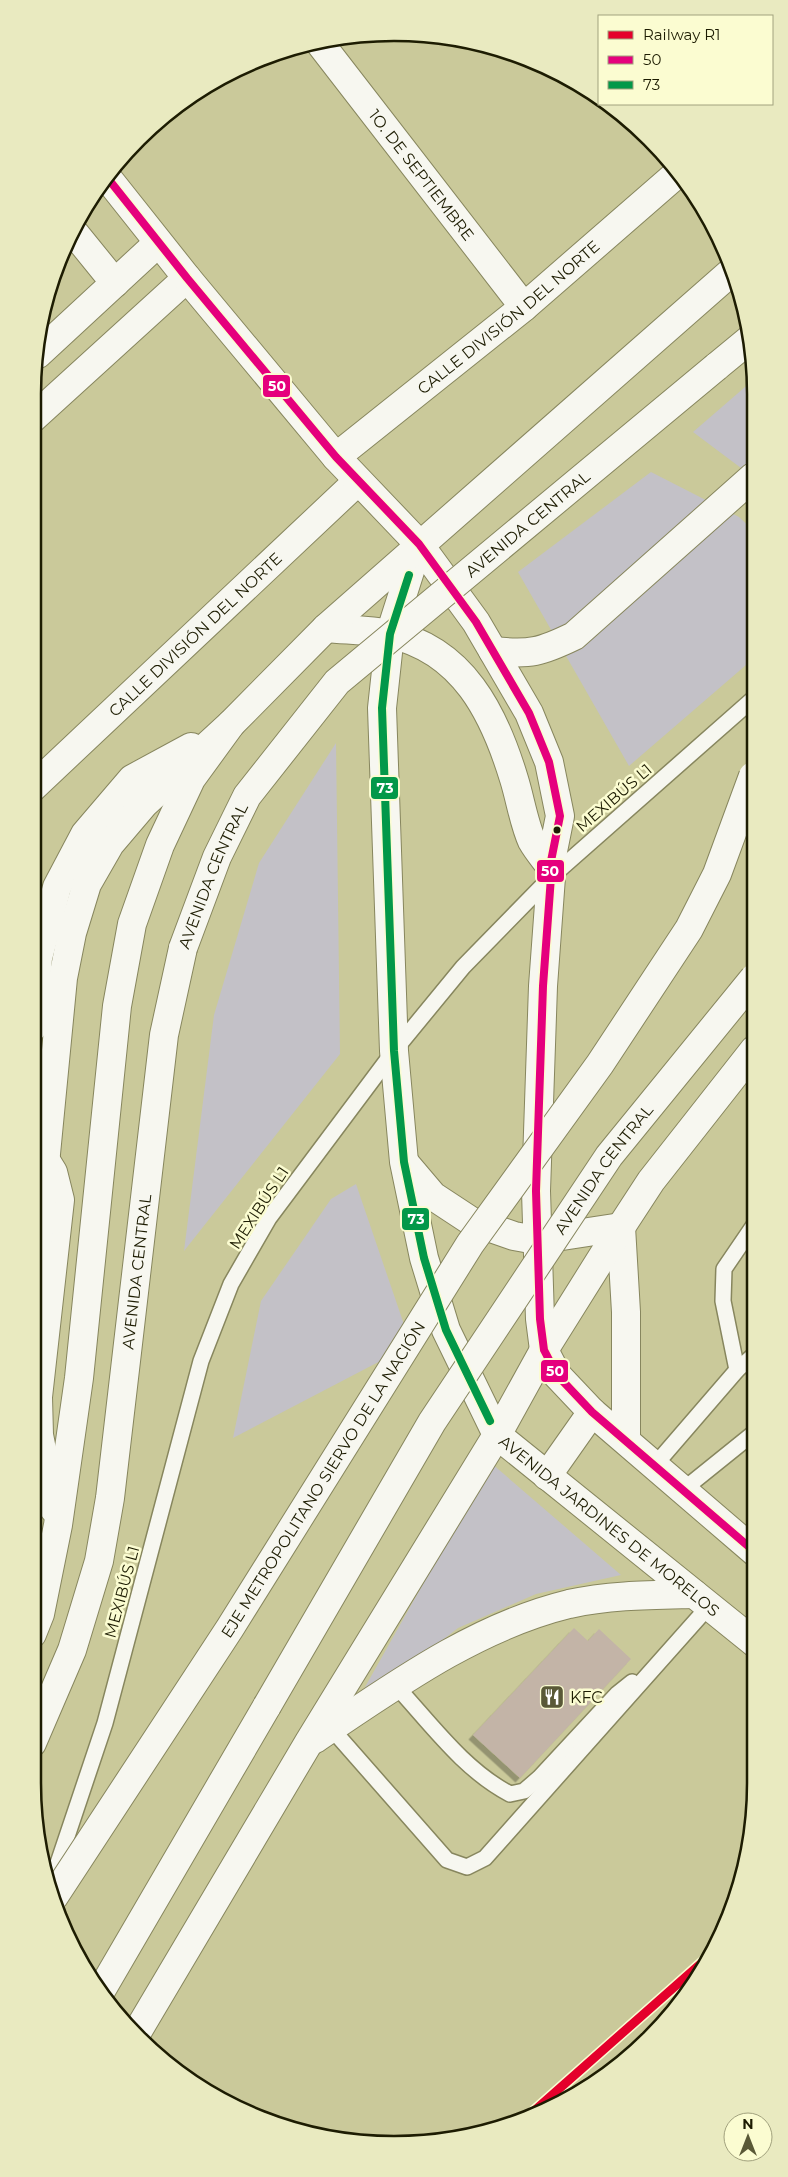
<svg xmlns="http://www.w3.org/2000/svg" width="788" height="2177" viewBox="0 0 788 2177" font-family="Montserrat,sans-serif">
<style>
.green{fill:#c3c1c7}
.building{fill:#c3b4a7;filter:url(#shadow)}
.lines{fill:none;stroke-linecap:round;stroke-linejoin:round}
.lane-casing{stroke:#87865e;stroke-width:18}
.street-casing{stroke:#87865e;stroke-width:30}
.secondary-casing{stroke:#87865e;stroke-width:30}
.highway-casing{stroke:#87865e;stroke-width:30}
.lane{stroke:#f7f7f0;stroke-width:15}
.street{stroke:#f7f7f0;stroke-width:28}
.secondary{stroke:#f7f7f0;stroke-width:28}
.highway{stroke:#f7f7f0;stroke-width:28}
.highway-bridge-casing{stroke:#87865e;stroke-width:30;stroke-linecap:butt}
.highway-bridge{stroke:#f7f7f0;stroke-width:28}
.bus-1-casing{stroke:#fbfcd1;stroke-width:11}
.bus-2-casing{stroke:#fbfcd1;stroke-width:11}
.bus-1{stroke:#e5007d;stroke-width:8}
.bus-2{stroke:#039849;stroke-width:8}
.rail-1-casing{stroke:#fbfcd1;stroke-width:12}
.rail-1{stroke:#e4002b;stroke-width:9}
.bus-dot{fill:#1d1c02;stroke:#fbfcd1;stroke-width:2}
.labels{text-anchor:middle;dominant-baseline:central;stroke-width:5;stroke-linejoin:round;paint-order:stroke}
.street-label{font-size:16px;fill:#1d1c02;stroke:#fbfcd1}
.poi-label{font-size:16px;fill:#1d1c02;stroke:#fbfcd1;text-anchor:start}
.rim{fill:none;stroke:#1d1c02;stroke-width:2.5}
.line-badge{stroke:#fbfcd1;stroke-width:2}
.badge-label{font-size:14px;text-anchor:middle;font-weight:bold;fill:#fff}
</style>
<defs>
<filter id="shadow"><feDropShadow dx="-4.5" dy="4.5" stdDeviation="0" flood-color="#0004"/></filter>
</defs>
<rect width="100%" height="100%" fill="#cac99a"/>
<!-- green -->
<g class="green">
<polygon points="752,381 753,477 693,432"/>
<polygon points="651,472 739,517 753,530 753,659 629,766 518,572"/>
<polygon points="336,743 340,1054 184,1251 214,1015 259,863"/>
<polygon points="356,1184 411,1345 233,1438 261,1301 331,1199"/>
<polygon points="491,1463 621,1575 536,1594 458,1628 351,1712"/>
</g>
<!-- building -->
<polygon class="building" points="574,1628 588,1641 599,1629 631,1659 520,1778 473,1735"/>
<g class="lines">
<defs>
<g id="lane">
<polyline points="737,1370 723,1301 724,1269 754,1225"/>
<polyline points="655,1465 737,1370 755,1354"/>
<polyline points="683,1490 755,1432"/>
<path d="M396,1686C431,1724 464,1770 510,1794L524,1791L539,1778L617,1694L632,1682"/>
<polyline points="331,1728 447,1860 467,1867 485,1858 709,1606"/>
<polyline points="50,1887 105,1723 201,1361 231,1284 269,1218 394,1051 463,967 551,877 753,699"/>
</g>
<g id="street">
<path id="s1" d="M319,42L524,307"/>
<polyline points="72,230 115,283"/>
<polyline points="38,354 158,243"/>
<polyline points="32,419 187,278"/>
<path id="s2" d="M336,457L524,307L678,173"/>
<path id="s3" d="M32,788L358,481"/>
</g>
<g id="secondary">
<polyline points="106,176 187,278 336,457 419,544 476,622 529,713 549,762 560,816 550,866 551,877 543,986 536,1191 540,1319 544,1350 557,1375 592,1412 755,1552"/>
<path id="s4" d="M418,546L390,634L382,708L394,1051L404,1162L424,1258L446,1330L497,1435L755,1643"/>
<path d="M326,628C347,630 369,630 390,634C463,650 494,713 514,779C520,798 524,824 532,841C537,850 544,858 550,866"/>
<path d="M493,651C530,655 541,652 574,636L753,477"/>
<polyline points="45,1159 53,1172 60,1200 38,1397 39,1435 54,1509"/>
<polyline points="405,1163 433,1196 471,1221 514,1236 536,1240 621,1227 626,1312 626,1440"/>
<polyline points="547,1476 592,1412"/>
<polyline points="32,1634 40,1614 58,1525 79,1378 117,1006 132,924 160,845 191,779 231,724 326,628 730,273"/>
<path d="M315,1739C394,1686 475,1627 569,1604C610,1595 652,1595 694,1594"/>
<polyline points="136,2034 309,1742 497,1435 544,1350 621,1227 651,1181 754,1050"/>
</g>
<g id="highway">
<polyline points="716,367 750,339"/>
<polyline points="32,1028 38,958 57,887 85,834 132,779 191,747"/>
<polyline points="32,1267 36,1257 63,978 72,933 87,884 110,844 144,804 231,724"/>
<path id="s5" d="M32,1743L72,1650L99,1561L110,1498L164,1035L183,948"/>
<polyline points="102,1989 267,1706"/>
</g>
</defs>
<!-- lane casing -->
<use href="#lane" class="lane-casing"/>
<!-- street casing -->
<use href="#street" class="street-casing"/>
<!-- secondary casing -->
<use href="#secondary" class="secondary-casing"/>
<!-- highway casing -->
<use href="#highway" class="highway-casing"/>
<!-- lane -->
<use href="#lane" class="lane"/>
<!-- street -->
<use href="#street" class="street"/>
<!-- secondary -->
<use href="#secondary" class="secondary"/>
<!-- highway -->
<use href="#highway" class="highway"/>
<defs>
<g id="highway-bridge">
<path id="s6" d="M183,948L217,857L247,796L337,682L716,367"/>
<path id="s7" d="M267,1706L432,1422L609,1156L754,978"/>
<path id="s8" d="M53,1898L230,1628L470,1244L600,1064L689,929L717,874L753,776"/>
</g>
</defs>
<!-- highway-bridge casing -->
<use href="#highway-bridge" class="highway-bridge-casing"/>
<!-- highway-bridge -->
<use href="#highway-bridge" class="highway-bridge"/>
<defs>
<polyline id="bus-1" points="106,176 187,278 336,457 419,544 476,622 529,713 549,762 560,816 550,866 551,877 543,986 536,1191 540,1319 544,1350 557,1375 592,1412 755,1552"/>
<polyline id="bus-2" points="409,575 390,634 382,708 394,1051 404,1162 424,1258 446,1330 490,1421"/>
</defs>
<!-- bus-1 casing -->
<use href="#bus-1" class="bus-1-casing"/>
<!-- bus-2 casing -->
<use href="#bus-2" class="bus-2-casing"/>
<!-- bus-1 -->
<use href="#bus-1" class="bus-1"/>
<!-- bus-2 -->
<use href="#bus-2" class="bus-2"/>
<defs>
<polyline id="rail-1" points="534,2111 706,1959"/>
</defs>
<!-- rail-1 casing -->
<use href="#rail-1" class="rail-1-casing"/>
<!-- rail-1 -->
<use href="#rail-1" class="rail-1"/>
</g>
<!-- icons -->
<defs>
<symbol id="restaurant-square" viewBox="-11 -11 22 22"><rect x="-9" y="-9" width="18" height="18" rx="4" fill="#5a5937" stroke="#fbfcd1"/><path d="M-5-6h1v4h1v-4h1v4h1v-4h1v5L-1.5 .5V6h-2V.5L-5-1ZM5-6V6H3V1.5H1.5Q1.5-4 5-6Z" fill="#fff"/></symbol>
</defs>
<g fill-rule="evenodd">
<use href="#restaurant-square" x="538" y="1683" width="28" height="28"/>
</g>
<!-- markers -->
<circle class="bus-dot" cx="557" cy="830" r="4.5"/>
<g class="labels">
<!-- street labels -->
<g class="street-label">
<text stroke="none"><textPath href="#s1" startOffset="168">1O. DE SEPTIEMBRE</textPath></text>
<text stroke="none"><textPath href="#s2" startOffset="222">CALLE DIVISIÓN DEL NORTE</textPath></text>
<text stroke="none"><textPath href="#s6" startOffset="558">AVENIDA CENTRAL</textPath></text>
<text stroke="none"><textPath href="#s3" startOffset="224">CALLE DIVISIÓN DEL NORTE</textPath></text>
<text transform="translate(614 798) rotate(-41)">MEXIBÚS L1</text>
<text stroke="none"><textPath href="#s6" startOffset="78">AVENIDA CENTRAL</textPath></text>
<text stroke="none"><textPath href="#s7" startOffset="634">AVENIDA CENTRAL</textPath></text>
<text transform="translate(259 1208) rotate(-57)">MEXIBÚS L1</text>
<text stroke="none"><textPath href="#s5" startOffset="486">AVENIDA CENTRAL</textPath></text>
<text stroke="none"><textPath href="#s8" startOffset="498">EJE METROPOLITANO SIERVO DE LA NACIÓN</textPath></text>
<text stroke="none"><textPath href="#s4" startOffset="1056">AVENIDA JARDINES DE MORELOS</textPath></text>
<text transform="translate(122 1592) rotate(-75)">MEXIBÚS L1</text>
</g>
<!-- poi labels -->
<g class="poi-label">
<text x="570" y="1697">KFC</text>
</g>
</g>
<!-- crop -->
<path d="M0 0H788V2177H0ZM394 41H394A353 353 0 0 1 747 394V1783A353 353 0 0 1 394 2136H394A353 353 0 0 1 41 1783V394A353 353 0 0 1 394 41Z" fill="#e9eac0" fill-rule="evenodd"/>
<path class="rim" d="M394 41H394A353 353 0 0 1 747 394V1783A353 353 0 0 1 394 2136H394A353 353 0 0 1 41 1783V394A353 353 0 0 1 394 41Z"/>
<g class="line-badge">
<rect x="262" y="374" width="29" height="24" rx="5" fill="#e5007d"/>
<rect x="370" y="776" width="29" height="24" rx="5" fill="#039849"/>
<rect x="536" y="859" width="29" height="24" rx="5" fill="#e5007d"/>
<rect x="401" y="1207" width="29" height="24" rx="5" fill="#039849"/>
<rect x="540" y="1359" width="29" height="24" rx="5" fill="#e5007d"/>
</g>
<g class="badge-label">
<text x="277" y="391">50</text>
<text x="385" y="793">73</text>
<text x="550" y="876">50</text>
<text x="416" y="1224">73</text>
<text x="555" y="1376">50</text>
</g>
<!-- legend -->
<rect x="598" y="15" width="175" height="90" fill="#fbfcd1" stroke="#a2a27e"/>
<rect x="608" y="31" width="25" height="8" fill="#e4002b" stroke="#a2a27e"/>
<text x="643" y="40" font-size="15" fill="#1d1c02">Railway R1</text>
<rect x="608" y="56" width="25" height="8" fill="#e5007d" stroke="#a2a27e"/>
<text x="643" y="65" font-size="15" fill="#1d1c02">50</text>
<rect x="608" y="81" width="25" height="8" fill="#039849" stroke="#a2a27e"/>
<text x="643" y="90" font-size="15" fill="#1d1c02">73</text>
<!-- north arrow -->
<g transform="translate(748 2137)"><circle r="24" fill="#fbfcd1" stroke="#a2a27e"/>
<path d="M0-4L9 19L0 12L-9 19Z" fill="#5a5937"/>
<text y="-8" font-size="14" font-weight="bold" text-anchor="middle" fill="#1d1c02">N</text>
</g>
</svg>
